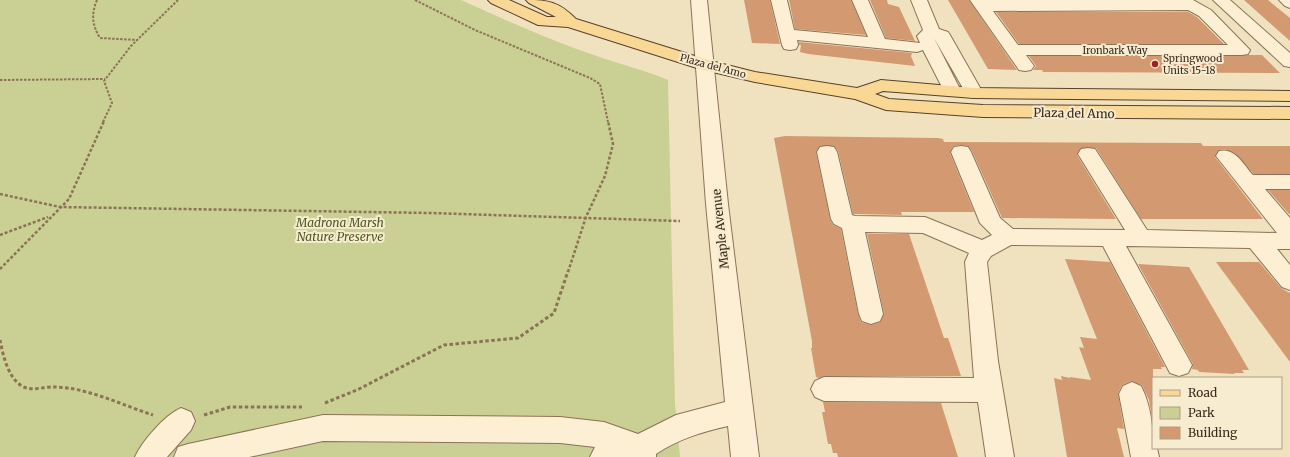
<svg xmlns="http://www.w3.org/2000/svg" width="1290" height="457" viewBox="0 0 1290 457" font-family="Merriweather,serif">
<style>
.green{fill:#cad093}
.building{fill:#d39a72}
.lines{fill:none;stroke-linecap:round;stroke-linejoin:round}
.minor-casing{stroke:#8c7256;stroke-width:2}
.major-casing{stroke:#59402b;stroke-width:2}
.path-far2{stroke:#8c7256;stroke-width:2;stroke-dasharray:2.5 1.5;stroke-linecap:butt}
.path-far1{stroke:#8c7256;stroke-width:2.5;stroke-dasharray:3 2;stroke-linecap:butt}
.path{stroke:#8c7256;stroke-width:3;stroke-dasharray:3.5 2.5;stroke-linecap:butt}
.minor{fill:#fcefd3;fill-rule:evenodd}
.major{fill:#f8d894;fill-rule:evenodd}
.poi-dot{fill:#a02123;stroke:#f8ecd0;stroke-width:1.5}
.labels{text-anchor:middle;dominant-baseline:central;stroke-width:4;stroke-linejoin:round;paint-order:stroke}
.far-street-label{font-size:10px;fill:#3a2a1c;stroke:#f8ecd0}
.far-poi-label{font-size:10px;fill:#3a2a1c;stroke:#f8ecd0;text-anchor:start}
.street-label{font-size:12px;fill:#3a2a1c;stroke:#f8ecd0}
.park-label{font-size:12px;font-style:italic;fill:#4b5821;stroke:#f8ecd0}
</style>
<rect width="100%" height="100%" fill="#f1e2bf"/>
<!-- green -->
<path class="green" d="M0,0H461C503,19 545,38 588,53C615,63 642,69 668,80L675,404L680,457H0Z"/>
<!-- building -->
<g class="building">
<polygon points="744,0 770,0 780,44 752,43"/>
<polygon points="789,0 851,0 866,35 795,29"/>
<polygon points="870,0 887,0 888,4 899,7 915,41 886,38"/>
<polygon points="948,0 969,0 1017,70 988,69"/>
<polygon points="1244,0 1268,0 1290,18 1290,41"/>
<polygon points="996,12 1188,12 1197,17 1224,44 1019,44"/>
<polygon points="799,42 912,53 911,56 915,66 808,54 800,52 801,45 799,45"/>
<polygon points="1249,55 1262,55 1280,73 1043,72 1042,70 1033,70 1036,66 1029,56"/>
<polygon points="785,136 938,138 943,139 944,142 1201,143 1203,146 1290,146 1290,174 1254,174 1235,153 1225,149 1219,150 1215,157 1263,219 1141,219 1096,148 1081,148 1077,155 1116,219 1002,218 972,151 968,146 961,145 953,146 950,153 974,212 901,212 902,215 855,214 853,214 838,151 834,146 820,146 816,152 830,219 833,225 841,229 858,314 861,322 871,325 880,322 884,314 867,234 909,234 944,338 948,338 961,376 824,376 819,378 816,377 811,348 812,348 812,341 774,138"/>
<polygon points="1268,190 1290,190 1290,214 1289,214"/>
<polygon points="1065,259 1110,262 1165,367 1161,367 1162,369 1153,369 1153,422 1149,400 1142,385 1131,381 1122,385 1118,393 1124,429 1117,428 1124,457 1067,457 1054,378 1062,380 1061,376 1070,378 1070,377 1091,380 1079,347 1084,348 1080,337 1097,339"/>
<polygon points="1216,262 1259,262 1281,288 1290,293 1290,362"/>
<polygon points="1138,264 1189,267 1249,370 1242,370 1244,373 1234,373 1235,374 1199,372 1198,370 1192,369 1193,364"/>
<polygon points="823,402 941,403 958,457 838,457 837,453 833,453 831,444 828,444 822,412 825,412"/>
</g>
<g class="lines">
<defs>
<g id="minor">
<path d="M691,0H707L728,204L759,457H731L728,426C702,432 678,439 656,454V457H590L595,447L560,443L323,441L249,457H174L178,447L188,444L323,415L560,417L604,422L638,434L676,415L725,402L706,204Z"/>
<polygon points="771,0 787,0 794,30 868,37 852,0 868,0 885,39 920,43 917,36 923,30 911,0 927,0 939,29 948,32 950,35 983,93 980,97 974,98 968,97 934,38 961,91 958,95 952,96 946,95 923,50 917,52 797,40 798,45 796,49 790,50 784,49 782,45"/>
<path d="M970,0H1193L1211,10L1250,50L1248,54L1242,55H1026L1034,66L1031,70L1025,71L1019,70ZM1188,10L1199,16L1228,45H1018L993,11Z"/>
<polygon points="1213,0 1230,0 1290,53 1290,67 1284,66"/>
<polygon points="1279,0 1290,0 1290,8 1285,6"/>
<path d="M827,146L834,147L837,152L852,215L855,216L925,217L982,240L992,235L980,223L951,152L954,147L961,146L968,147L971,152L1000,218L1013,229L1125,230L1078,154L1081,149L1088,148L1095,149L1147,230L1277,233L1216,156L1219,151C1235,147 1243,164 1253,175H1290V189H1265L1290,218V249H1277L1290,265V290L1282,287L1250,248L1126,246L1192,365L1188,373L1179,376L1170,373L1103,246L1011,245L991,256L987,262L998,361L1014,457H986L978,402L824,401L815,397L811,389L815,381L824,377L974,378L965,262L969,253L923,233L865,232L883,314L880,321L871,324L862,321L859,314L842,228L834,224L831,219L817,152L820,147Z"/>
<path d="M1132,382L1141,386C1151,405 1153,427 1153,448H1157L1159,457H1131L1119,394L1123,386Z"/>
<path d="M181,408L191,412L195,421L191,430L167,457H135C142,441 165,415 181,408Z"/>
</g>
<path id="major" d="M488,0H509L547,17H556L529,3L526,0C549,0 559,2 576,19L711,61L755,72L857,88L881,80L974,88L1290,91V101L974,98L883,91L875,94L889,99L983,105L1290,107V119L983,117L886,110L855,99L755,82L700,69L568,27L538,25L491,3Z"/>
</defs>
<!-- minor casing -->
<use href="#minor" class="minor-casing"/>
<!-- major casing -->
<use href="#major" class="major-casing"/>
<!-- path-far2 -->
<g class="path-far2">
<path d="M97,0C91,14 92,25 100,38L138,40"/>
<polyline points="415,0 475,30 590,78 600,84 608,122"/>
<polyline points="0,80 105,79"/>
<polyline points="103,122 112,103 104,81 131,46 178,0"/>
</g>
<!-- path-far1 -->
<g class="path-far1">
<polyline points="0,194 60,207 430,213 680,221"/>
<polyline points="0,235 48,217"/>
<polyline points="0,269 69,199 104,121"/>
<polyline points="568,272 586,217 605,176 613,144 608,121"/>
</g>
<!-- path -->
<g class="path">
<path d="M0,340C3,355 8,378 22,386C32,392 45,386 56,387C88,388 122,405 153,415"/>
<polyline points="325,403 357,390 444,345 518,338 554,313 568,271"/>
<polyline points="204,415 230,407 302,407"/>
</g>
<!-- minor -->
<use href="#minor" class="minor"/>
<!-- major -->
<use href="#major" class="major"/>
</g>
<!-- markers -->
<circle class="poi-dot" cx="1155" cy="64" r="4"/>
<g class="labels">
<!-- far-street labels -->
<g class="far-street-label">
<text x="1115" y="50">Ironbark Way</text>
<text transform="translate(713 66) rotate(15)">Plaza del Amo</text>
</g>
<!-- far-poi labels -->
<g class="far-poi-label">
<text x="1163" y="58">Springwood<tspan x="1163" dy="12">Units 15-18</tspan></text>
</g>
<!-- street labels -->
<g class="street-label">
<text transform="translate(1074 113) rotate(1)">Plaza del Amo</text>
<text transform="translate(720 229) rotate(-96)">Maple Avenue</text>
</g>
<!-- park labels -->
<g class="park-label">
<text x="340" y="222">Madrona Marsh<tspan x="340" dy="14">Nature Preserve</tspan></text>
</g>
</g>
<!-- legend -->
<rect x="1152" y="377" width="130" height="72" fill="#f8ecd0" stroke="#ac9e88"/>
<rect x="1160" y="390" width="20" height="6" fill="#f8d894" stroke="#ac9e88"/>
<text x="1188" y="397" font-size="12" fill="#3a2a1c">Road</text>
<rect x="1160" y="407" width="20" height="12" fill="#cad093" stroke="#ac9e88"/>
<text x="1188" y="417" font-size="12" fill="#3a2a1c">Park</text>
<rect x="1160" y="427" width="20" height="12" fill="#d39a72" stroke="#ac9e88"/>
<text x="1188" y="437" font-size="12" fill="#3a2a1c">Building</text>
</svg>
